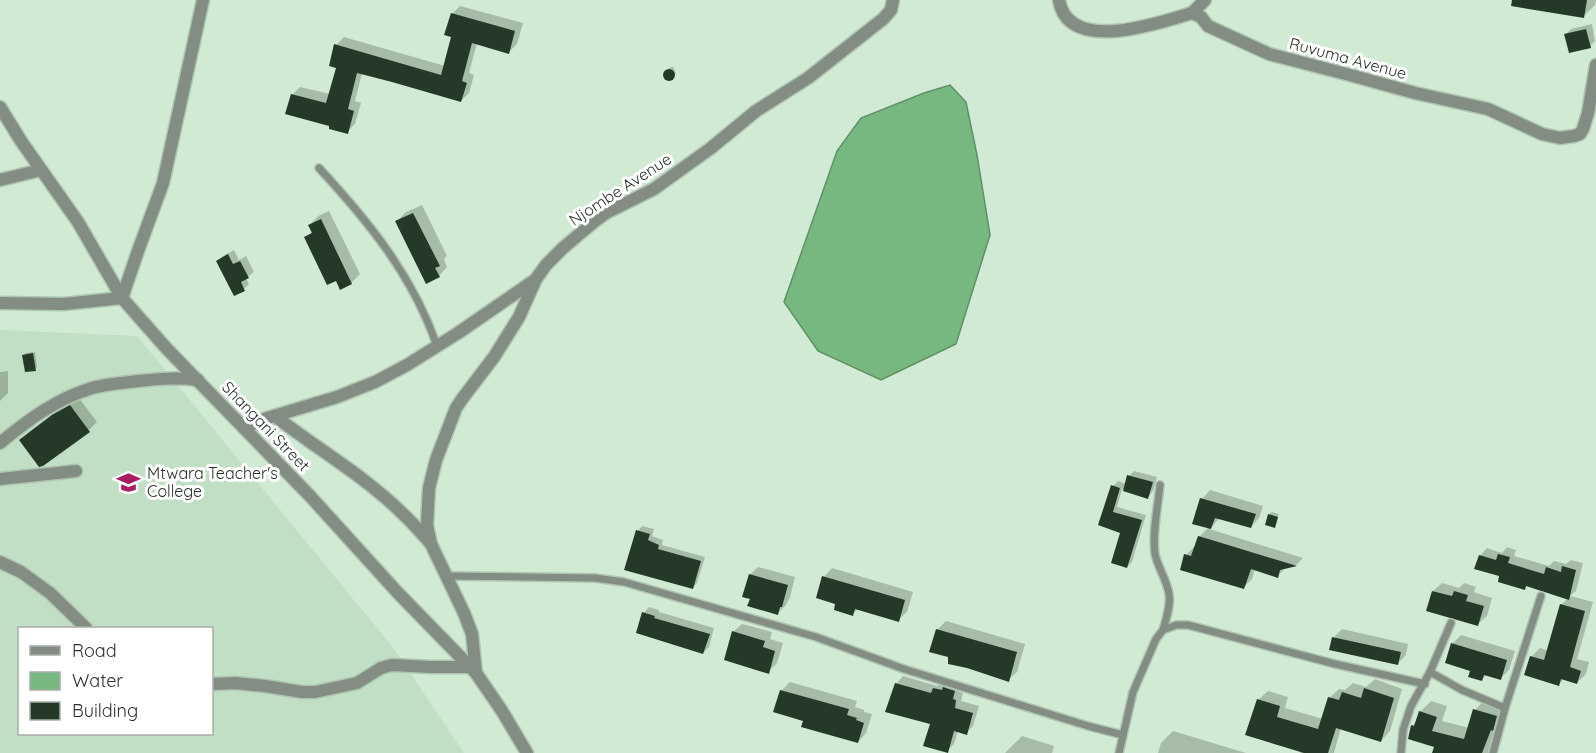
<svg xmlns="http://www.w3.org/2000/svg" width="1596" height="753" viewBox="0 0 1596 753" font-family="Quicksand,sans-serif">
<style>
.built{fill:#c1dfc4;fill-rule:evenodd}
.water{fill:#77b880;stroke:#609066;stroke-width:1.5}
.shadow{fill:#0003}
.building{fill:#253928}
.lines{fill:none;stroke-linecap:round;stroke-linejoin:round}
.lane-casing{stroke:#afc5b2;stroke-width:10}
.street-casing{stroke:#afc5b2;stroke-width:15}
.lane{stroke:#838d84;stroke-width:7}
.street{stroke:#838d84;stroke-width:12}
.labels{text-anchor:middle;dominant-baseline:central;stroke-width:6;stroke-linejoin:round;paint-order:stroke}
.street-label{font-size:16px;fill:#29332a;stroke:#fff}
.poi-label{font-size:16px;fill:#29332a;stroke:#fff;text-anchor:start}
</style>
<rect width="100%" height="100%" fill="#d1ead4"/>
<!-- built -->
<path class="built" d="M0,330L137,336L395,650L464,753H0ZM20,628H212V734H20Z"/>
<!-- water -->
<polygon class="water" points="950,85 966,102 977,155 990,235 956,344 881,380 818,351 784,302 837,151 861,118 924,93"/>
<!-- shadow -->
<g class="shadow">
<polygon points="1514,0 1596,0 1595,5 1583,17"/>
<polygon points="460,6 523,23 517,44 509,52 477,43 469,73 474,75 469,93 461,101 362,73 355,101 361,103 355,124 347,132 331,125 292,95 300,87 330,94 338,67 336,45 344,37 445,66 453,36 452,14"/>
<polygon points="1592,24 1595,41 1590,46 1566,34 1571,29"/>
<polygon points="671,67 673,67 676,73 669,80 667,79 664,76 666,71"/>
<polygon points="422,205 447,256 444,259 447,267 439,276 397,221 406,212"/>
<polygon points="329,211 360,274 351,283 336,279 306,237 313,231 310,225 318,216"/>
<polygon points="234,250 239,260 246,256 254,272 246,278 249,284 244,289 217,261 223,256"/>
<polygon points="35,352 37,367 35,369 24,355 26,353"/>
<polygon points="8,371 8,393 0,401 0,372"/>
<polygon points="79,398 97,422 89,430 21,440 29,432 62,407"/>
<polygon points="1134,471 1157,477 1153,491 1148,497 1122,489 1117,507 1146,515 1132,562 1127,567 1121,532 1100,524 1113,486 1118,481 1126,484 1129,476"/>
<polygon points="1210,490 1263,506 1259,518 1251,527 1219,519 1209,529 1303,558 1296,565 1286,567 1278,576 1255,569 1252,579 1244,587 1186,555 1194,547 1196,547 1199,537 1209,527 1202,499"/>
<polygon points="1272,512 1279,514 1276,524 1274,526 1266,524 1269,514"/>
<polygon points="642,526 654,529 652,536 663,540 662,545 705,557 697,583 693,588 638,531"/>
<polygon points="1507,547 1516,550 1514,556 1549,566 1554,561 1566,564 1571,560 1583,563 1576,591 1570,596 1593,602 1577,659 1589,662 1586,674 1577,683 1564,679 1559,684 1531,657 1540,648 1549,651 1561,605 1568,598 1528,585 1524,588 1501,575 1480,556 1487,548 1502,553"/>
<polygon points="758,567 795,577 790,597 786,605 778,613 751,598 750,575"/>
<polygon points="832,568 913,592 907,612 898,620 858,609 852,614 837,603 824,577"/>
<polygon points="1442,583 1459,588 1464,583 1476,587 1474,592 1492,598 1487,616 1478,624 1433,591"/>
<polygon points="649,607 659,610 659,612 714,628 709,647 703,653 644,613"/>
<polygon points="946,621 1025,644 1017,672 1008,680 950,656 937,630"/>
<polygon points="742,624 772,632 770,639 783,643 777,663 768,672 733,632"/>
<polygon points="1342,629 1408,644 1406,655 1397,664 1334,637"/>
<polygon points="1461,635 1515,651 1509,670 1501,678 1487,674 1482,679 1472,670 1452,644"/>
<polygon points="903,676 937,686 942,682 961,684 959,692 963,693 961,701 979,706 973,726 966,733 958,731 954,744 947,751 932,723 896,684"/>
<polygon points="1375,679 1402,689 1390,731 1381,741 1341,728 1334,753 1300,753 1301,751 1258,700 1268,691 1288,697 1285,708 1323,719 1329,698 1339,689 1345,690 1353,683 1366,687"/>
<polygon points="790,682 857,701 855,707 864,710 864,712 872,714 866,733 858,742 805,720 781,691"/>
<polygon points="1485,699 1507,706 1496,732 1493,735 1489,753 1434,753 1435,746 1412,726 1417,721 1420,712 1431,701 1447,706 1442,721 1469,728 1475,710"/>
<polygon points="1173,731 1246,753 1158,753 1161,743"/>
<polygon points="1022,736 1054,746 1052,753 1005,753"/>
</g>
<!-- building -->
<g class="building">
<polygon points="1512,0 1587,0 1584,18 1511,6"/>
<polygon points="451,13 515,31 509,54 472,43 462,81 467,83 461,102 392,82 357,73 348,109 354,111 348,134 329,129 329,126 285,114 291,94 326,103 336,68 329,66 334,44 441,75 451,37 444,35"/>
<polygon points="1586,29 1591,48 1569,53 1564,34"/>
<circle cx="669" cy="75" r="6"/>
<polygon points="413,213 440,266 435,268 440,277 426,284 395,221"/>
<polygon points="321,219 352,284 340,290 336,281 327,285 304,237 312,233 308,225"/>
<polygon points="228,254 233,264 240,261 249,278 241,282 245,291 234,296 216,261"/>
<polygon points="33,353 36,371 25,372 22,355"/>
<polygon points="70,405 90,432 43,466 39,467 19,440 52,415"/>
<polygon points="1127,475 1153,482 1148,499 1123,491"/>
<polygon points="1111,485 1120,488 1113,512 1142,520 1127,568 1111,563 1120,533 1098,525"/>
<polygon points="1200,498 1256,514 1251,528 1215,518 1211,529 1192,524"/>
<polygon points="1268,514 1278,517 1275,528 1265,525"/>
<polygon points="636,530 650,534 648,540 659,545 658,549 701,561 693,589 624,570"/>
<polygon points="1198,536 1215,541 1297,566 1280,570 1278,578 1251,569 1244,589 1180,570 1184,554 1191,556"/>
<polygon points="1498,554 1510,557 1508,563 1544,574 1546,567 1561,572 1562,566 1576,570 1569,600 1526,586 1525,590 1498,582 1499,576 1474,569 1479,555 1496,560"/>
<polygon points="749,574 788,585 782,607 780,607 778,615 747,606 750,599 742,597"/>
<polygon points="822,576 905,600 899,622 855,609 853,616 834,610 835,604 816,598"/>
<polygon points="1432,591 1452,596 1454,591 1468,595 1466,601 1484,606 1478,626 1426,611"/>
<polygon points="1560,604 1585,611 1570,667 1581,671 1577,684 1561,679 1559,686 1524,675 1530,656 1544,660"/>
<polygon points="642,612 655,616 654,618 710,634 703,654 636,633"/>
<polygon points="936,629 1017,652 1009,682 967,668 948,664 948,657 929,652"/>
<polygon points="732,631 765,641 763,647 775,651 769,674 724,660"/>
<polygon points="1332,637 1401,652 1398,665 1329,650"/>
<polygon points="1451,643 1507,660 1501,680 1484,675 1482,681 1468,677 1470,671 1445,663"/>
<polygon points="895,683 931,693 933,688 942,690 943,687 955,691 953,699 956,700 955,708 973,713 967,735 954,731 948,753 923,746 930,724 885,712"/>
<polygon points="1364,688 1394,698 1381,742 1336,728 1328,753 1304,753 1245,735 1257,699 1280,706 1277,717 1318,729 1328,697 1339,700 1342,692 1361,698"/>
<polygon points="780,690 849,709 847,715 857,718 856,720 864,723 858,743 801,727 803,721 773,712"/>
<polygon points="1473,709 1497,716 1493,731 1491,730 1482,753 1432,753 1434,747 1408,739 1411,725 1414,726 1419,711 1437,717 1432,731 1464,739"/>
</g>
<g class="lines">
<defs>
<g id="lane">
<path d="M319,168C369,222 413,276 437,346"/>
<path d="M1160,485C1158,507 1152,532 1155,554C1158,568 1167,580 1169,594C1171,606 1166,619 1163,630"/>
<polyline points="446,576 595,578 624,582 816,637 904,669 1088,726 1123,735"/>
<polyline points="1430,672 1462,690 1505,708"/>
<polyline points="1119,753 1133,692 1156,639 1163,630 1176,625 1188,625 1335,664 1425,684"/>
<polyline points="1401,753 1403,730 1411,706 1430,672 1451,623"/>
<polyline points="1493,753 1505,708 1541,596"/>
</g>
<g id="street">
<path d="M1059,0C1068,55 1159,23 1192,13L1201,17L1208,26L1269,54L1350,75L1415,93L1488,109L1542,134L1560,138L1574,136L1580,134L1583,129L1588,113L1596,65"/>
<polyline points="1192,13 1205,0"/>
<polyline points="0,107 21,141 78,222 122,298 167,349 310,496 398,593 476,673 502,711 527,753"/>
<polyline points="0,180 41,170"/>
<polyline points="122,298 138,251 163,183 203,0"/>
<polyline points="0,303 64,304 122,298"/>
<path d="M275,416C317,449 365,476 403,514C413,523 422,534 431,544"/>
<polyline points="244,428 264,419 337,397 375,382 407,365 458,333 535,280"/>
<path d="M0,443C28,420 56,399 92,388C106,384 123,383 138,381C158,379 178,377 198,380"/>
<polyline points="0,479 76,471"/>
<polyline points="0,562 21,572 50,593 86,628"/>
<polyline points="476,673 472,634 464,613 431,544 427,525 429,488 436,460 456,408 462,399 494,357 519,317 536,279 546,265 563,248 595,221 606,213 654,189 711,148 756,111 808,78 883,19 891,10 893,0"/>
<polyline points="212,684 235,683 265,686 302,692 315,692 357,683 381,668 392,665 431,667 470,667"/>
</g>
</defs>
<!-- lane casing -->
<use href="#lane" class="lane-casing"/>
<!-- street casing -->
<use href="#street" class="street-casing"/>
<!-- lane -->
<use href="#lane" class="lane"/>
<!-- street -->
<use href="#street" class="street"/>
</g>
<!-- icons -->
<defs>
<symbol id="university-bare" viewBox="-9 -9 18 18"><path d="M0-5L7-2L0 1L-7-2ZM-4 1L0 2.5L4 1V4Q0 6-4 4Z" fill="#a91e61" stroke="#fff" stroke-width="2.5" paint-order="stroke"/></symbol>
</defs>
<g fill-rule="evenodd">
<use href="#university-bare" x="112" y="466" width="33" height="33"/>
</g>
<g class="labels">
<!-- street labels -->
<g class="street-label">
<text transform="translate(1348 58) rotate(15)">Ruvuma Avenue</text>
<text transform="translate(620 189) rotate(-33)">Njombe Avenue</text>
<text transform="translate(266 426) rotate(46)">Shangani Street</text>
</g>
<!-- poi labels -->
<g class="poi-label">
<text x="147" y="473">Mtwara Teacher's<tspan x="147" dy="18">College</tspan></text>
</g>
</g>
<!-- legend -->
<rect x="18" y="627" width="195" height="108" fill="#ffffff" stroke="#a9adaa" stroke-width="1.5"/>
<rect x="30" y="646" width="30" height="9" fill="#838d84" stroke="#a9adaa" stroke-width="1.5"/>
<text x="72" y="657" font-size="18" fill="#29332a">Road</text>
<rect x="30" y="672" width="30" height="18" fill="#77b880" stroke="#a9adaa" stroke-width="1.5"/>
<text x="72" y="687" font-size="18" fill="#29332a">Water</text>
<rect x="30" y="702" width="30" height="18" fill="#253928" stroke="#a9adaa" stroke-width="1.5"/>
<text x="72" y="717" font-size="18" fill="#29332a">Building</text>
</svg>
